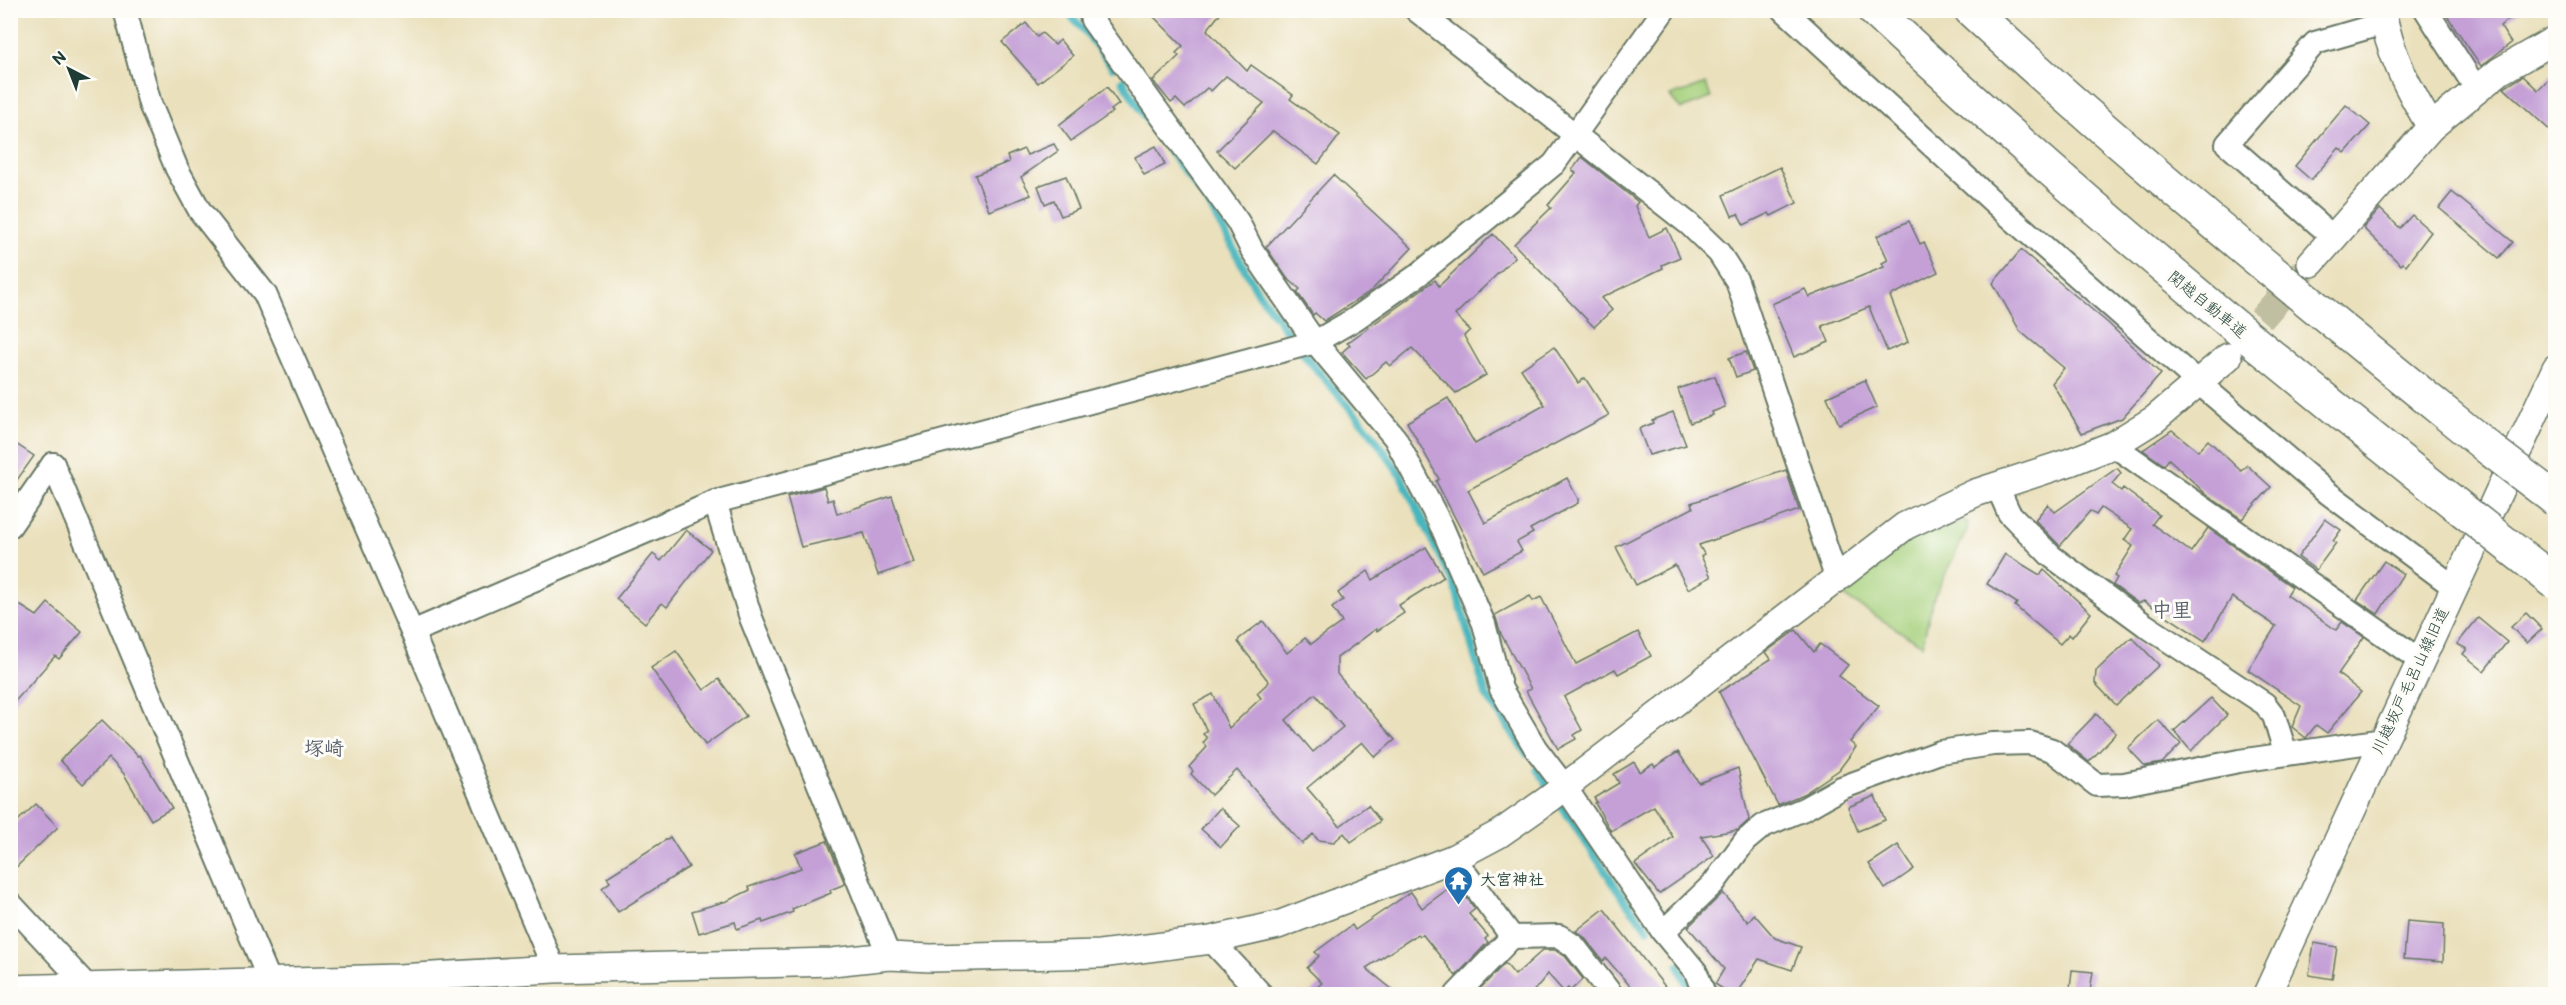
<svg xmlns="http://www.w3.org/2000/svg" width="2566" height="1005" viewBox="0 0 2566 1005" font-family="'Balsamiq Sans','Klee One',sans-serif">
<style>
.green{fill:#a5d07c;stroke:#628658;stroke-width:1.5}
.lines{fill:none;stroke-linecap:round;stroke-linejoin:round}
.stream{stroke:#46b6bd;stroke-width:8}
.building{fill:#c4a0d7;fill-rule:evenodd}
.tertiary-tunnel{stroke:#c1bfa1;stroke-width:27;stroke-dasharray:27 14;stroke-linecap:butt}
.minor-casing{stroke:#667664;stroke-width:26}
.tertiary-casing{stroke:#667664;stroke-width:30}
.motorway-casing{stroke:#667664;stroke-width:36}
.minor{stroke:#fff;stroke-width:22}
.tertiary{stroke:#fff;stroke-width:27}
.motorway{stroke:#fff;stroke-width:33}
.motorway-bridge-casing{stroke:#667664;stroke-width:36;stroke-linecap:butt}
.motorway-bridge{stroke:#fff;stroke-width:33}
.labels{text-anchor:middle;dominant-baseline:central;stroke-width:6;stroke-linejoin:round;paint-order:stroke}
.street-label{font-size:16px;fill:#1f3d34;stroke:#fdfcf7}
.poi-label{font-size:16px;font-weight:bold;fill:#1f3d34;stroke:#fdfcf7;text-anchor:start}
.quarter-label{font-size:20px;font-weight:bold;fill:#59606d;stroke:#fdfcf7}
</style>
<rect width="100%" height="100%" fill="#fdfcf7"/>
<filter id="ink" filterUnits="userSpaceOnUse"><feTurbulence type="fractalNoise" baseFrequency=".0167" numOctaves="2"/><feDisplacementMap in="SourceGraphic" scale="12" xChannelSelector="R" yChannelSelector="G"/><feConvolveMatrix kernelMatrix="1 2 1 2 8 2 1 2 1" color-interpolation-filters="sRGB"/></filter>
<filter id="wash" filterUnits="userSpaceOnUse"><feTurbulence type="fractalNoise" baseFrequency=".008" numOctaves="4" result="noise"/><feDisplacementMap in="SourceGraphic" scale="24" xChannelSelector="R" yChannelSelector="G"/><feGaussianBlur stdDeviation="1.35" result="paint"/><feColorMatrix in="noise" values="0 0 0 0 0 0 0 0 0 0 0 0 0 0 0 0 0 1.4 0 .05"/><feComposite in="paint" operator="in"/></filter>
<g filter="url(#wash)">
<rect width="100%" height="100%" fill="#eae0bc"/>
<!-- green -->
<g class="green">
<polygon points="1706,84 1711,98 1681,109 1670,96"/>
<polygon points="1964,522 1968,523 1967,530 1934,597 1922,645 1839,593 1914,538"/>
</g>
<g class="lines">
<!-- stream -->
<g class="stream">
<polyline points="1065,10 1087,33 1112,67"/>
<polyline points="1123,81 1152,128 1207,201 1257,291 1310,362 1369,430 1400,474 1454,583 1486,695 1527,754"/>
<polyline points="1537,769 1626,902 1648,929"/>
<polyline points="1679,966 1691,994"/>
</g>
</g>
<g id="blocks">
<!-- building -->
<g class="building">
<polygon points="1147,10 1223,10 1207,30 1247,71 1251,65 1293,95 1290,99 1340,135 1318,164 1273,131 1235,168 1217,151 1264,103 1226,76 1211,91 1207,88 1185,108 1176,99 1171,103 1153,81 1179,56 1176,53 1183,46"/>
<polygon points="2443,10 2522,10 2500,26 2511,43 2481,66"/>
<polygon points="1026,23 1037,37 1042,33 1055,45 1060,40 1073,56 1038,83 1002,42"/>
<polygon points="2556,71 2556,136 2504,88 2523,76 2538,90"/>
<polygon points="1107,87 1119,104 1111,110 1113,112 1071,141 1059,125"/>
<polygon points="2346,105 2370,125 2345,153 2339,148 2311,180 2295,166"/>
<polygon points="1054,144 1058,151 1021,177 1031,195 989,211 975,175 1009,162 1007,156 1024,149 1027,155"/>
<polygon points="1156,146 1165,165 1144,175 1135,157"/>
<polygon points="1582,157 1638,202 1635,206 1649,237 1667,228 1680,257 1662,265 1663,268 1601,298 1612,310 1594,327 1514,244 1551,208 1548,205 1576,173 1572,170"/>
<polygon points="1780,167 1797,203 1771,216 1769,213 1744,225 1738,214 1732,216 1723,195"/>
<polygon points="1333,175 1412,248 1371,291 1324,321 1315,313 1313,315 1297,292 1300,289 1287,278 1266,247"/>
<polygon points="1066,176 1079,209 1061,216 1054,200 1045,204 1038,186"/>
<polygon points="2452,192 2513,242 2499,258 2439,208"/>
<polygon points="2380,209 2400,228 2412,215 2431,232 2406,265 2403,263 2401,265 2363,228"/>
<polygon points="1909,221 1920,244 1924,242 1938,272 1890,296 1908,342 1887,351 1869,307 1822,326 1829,342 1794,357 1772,304 1805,289 1809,297 1884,267 1882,263 1888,260 1877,236"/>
<polygon points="1493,234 1515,257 1455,315 1470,330 1464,336 1486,375 1456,393 1412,348 1390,366 1386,362 1366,379 1342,352 1350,345 1347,343 1435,280 1439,286"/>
<polygon points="2021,250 2108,323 2161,374 2122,418 2082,433 2052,383 2064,368 2020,331 1993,283"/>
<polygon points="1554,347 1578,383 1585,378 1609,415 1468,490 1485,523 1567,478 1578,499 1578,503 1530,529 1533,533 1517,542 1522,551 1483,572 1436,481 1439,479 1407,422 1448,398 1475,444 1545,405 1521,369"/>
<polygon points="1746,352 1753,371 1736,377 1729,358"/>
<polygon points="1715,376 1725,407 1712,412 1713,415 1690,423 1678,389"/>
<polygon points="1865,380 1877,407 1839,424 1827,397"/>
<polygon points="1673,412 1686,445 1649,455 1639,429 1653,423 1652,420"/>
<polygon points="2172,430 2198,451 2208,440 2241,471 2247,465 2271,487 2242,519 2207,495 2169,459 2164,465 2143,450"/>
<polygon points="10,440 34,456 10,490"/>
<polygon points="2117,468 2121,473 2112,484 2121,491 2123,488 2159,515 2152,524 2191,552 2208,528 2292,587 2287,595 2336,630 2342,622 2364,637 2338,674 2361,692 2327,733 2316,725 2306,738 2292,727 2301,706 2248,670 2276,626 2232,597 2205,641 2144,601 2138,603 2113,585 2117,578 2114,576 2133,546 2124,540 2132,529 2101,508 2096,515 2090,511 2060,546 2035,520 2048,504 2055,512"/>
<polygon points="1786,470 1799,510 1699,545 1704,554 1701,556 1711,577 1688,589 1675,565 1636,585 1616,547 1693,508 1691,503"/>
<polygon points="824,487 828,501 833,499 837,514 892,496 914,563 878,575 864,533 801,547 787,497"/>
<polygon points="2325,519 2341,530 2333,541 2336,543 2316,570 2298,557"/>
<polygon points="686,530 711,550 667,607 662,603 645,623 616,599 653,554 661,561"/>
<path d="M1426,547L1444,577L1399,605L1404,613L1377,631L1376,629L1337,658V674L1395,740L1375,757L1362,742L1307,788L1340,826L1368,805L1380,821L1351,842L1344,833L1334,842L1318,840L1313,834L1302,844L1237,770L1211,795L1191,774L1193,771L1189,767L1207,747L1203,743L1207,738L1203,734L1207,731L1194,704L1213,694L1229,728L1261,698L1257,693L1269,682L1238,642L1239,639L1263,621L1287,653L1305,638L1311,644L1342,622L1332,608L1343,600L1338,593L1368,571L1373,580ZM1315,694L1343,727L1313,752L1286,720Z"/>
<polygon points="2005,554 2040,575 2044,570 2091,613 2072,637 2069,634 2060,644 2015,606 2017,603 1987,584"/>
<polygon points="2384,561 2403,574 2378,614 2357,600"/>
<polygon points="1530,596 1533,601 1541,597 1576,664 1638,632 1651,656 1618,674 1615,669 1564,697 1582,730 1574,735 1576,739 1558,749 1526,691 1531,689 1501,634 1495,615"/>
<polygon points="10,599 37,616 48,603 82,632 59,659 55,656 10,707"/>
<polygon points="2526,613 2542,629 2527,643 2511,627"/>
<polygon points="2478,618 2507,642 2484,671 2463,654 2467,649 2457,644"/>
<polygon points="1796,630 1814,652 1820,644 1848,665 1839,676 1879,706 1850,742 1856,747 1839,770 1805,793 1778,805 1719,692 1771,659 1766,652"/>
<polygon points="2132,637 2159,665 2116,705 2095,683 2096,671"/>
<polygon points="676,651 704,690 719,679 746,716 705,745 651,668"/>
<polygon points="2211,698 2227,715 2191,751 2174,731"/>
<polygon points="2096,714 2116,733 2089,762 2067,744"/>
<polygon points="102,720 138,756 140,755 172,808 151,820 124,774 109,758 83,784 60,760"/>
<polygon points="2158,720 2181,744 2162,763 2145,766 2128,748"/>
<polygon points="1678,752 1699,783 1738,768 1749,820 1738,830 1701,836 1714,856 1659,894 1635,864 1673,837 1654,806 1611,831 1595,803 1597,802 1594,798 1619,783 1614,774 1634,762 1640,772 1653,764 1655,767"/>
<polygon points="1875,796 1885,820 1858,831 1848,807"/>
<polygon points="36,804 58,827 10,873 10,828"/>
<polygon points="1220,808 1240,826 1221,847 1201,829"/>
<polygon points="670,837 689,867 618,912 602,888 610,882 607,877"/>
<polygon points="827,841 845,884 830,890 831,893 792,909 793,912 763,923 762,920 737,929 735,922 699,933 692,911 727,901 750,890 749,887 801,868 795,853"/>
<polygon points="1898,845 1914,869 1885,889 1869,864"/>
<polygon points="1452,886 1455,890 1459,887 1475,909 1469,914 1488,936 1485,939 1488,942 1456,976 1423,935 1420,936 1418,934 1366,968 1398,994 1309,994 1322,983 1307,968 1319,956 1315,952 1352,925 1355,930 1411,892 1422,908"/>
<polygon points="1723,893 1748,922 1754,914 1775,938 1801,947 1792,970 1759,959 1736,994 1731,994 1715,984 1724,969 1688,927"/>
<polygon points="1604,909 1655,974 1671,994 1637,994 1606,958 1603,961 1584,937 1576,931"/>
<polygon points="2407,921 2444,924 2443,962 2404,959"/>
<polygon points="2314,943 2337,947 2332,979 2309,975"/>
<polygon points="1543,950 1555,950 1565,956 1583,979 1570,991 1568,988 1564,992 1548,974 1531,994 1475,994 1505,963 1515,975"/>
<polygon points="2072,970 2093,972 2090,991 2070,989"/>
</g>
</g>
</g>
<g filter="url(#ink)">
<use href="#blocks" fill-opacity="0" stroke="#667664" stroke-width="1.5"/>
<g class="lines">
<!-- tertiary-tunnel -->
<polyline class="tertiary-tunnel" points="2234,350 2304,270"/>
<defs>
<g id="minor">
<polyline points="125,10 150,104 177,169 200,211 265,294 412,632 554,969"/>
<polyline points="1090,10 1092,20 1238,222 1252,250 1315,342 1395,438 1442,527 1484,624 1501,689 1536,749 1565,787 1663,932 1696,972 1704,994"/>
<polyline points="1416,10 1689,224 1719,253 1737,281 1836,577"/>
<polyline points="1784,10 2001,209 2200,384 2328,493 2454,587"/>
<polyline points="2426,10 2477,90"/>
<polyline points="2333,237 2227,144 2315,43 2384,23"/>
<polyline points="2113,445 2421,661"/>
<polyline points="53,464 270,982"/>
<polyline points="1997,486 2009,513 2051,556 2145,625 2265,704 2274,716 2286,754"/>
<polyline points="715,502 751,618 889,956"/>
<polyline points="10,526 53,464"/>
<polyline points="412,632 715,502 1315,342 1355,319 1418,275 1554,164 1664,10"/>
<polyline points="1454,858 1512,937 1559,936 1574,946 1611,994"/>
<polyline points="10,903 89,988"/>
<polyline points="1663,932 1714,883 1745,841 1763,826 1804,809 1841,788 1940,752 1993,744 2030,743 2052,750 2097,785 2124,784 2239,761 2384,740"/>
<polyline points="1211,940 1261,994"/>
<polyline points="1457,994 1512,937"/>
</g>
<g id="tertiary">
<path d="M2382,10C2389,53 2409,90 2431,127"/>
<polyline points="2311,263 2431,127 2500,71 2556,39"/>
<polyline points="10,989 399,978 554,969 832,962 889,956 931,958 1100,954 1211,940 1278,925 1454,858 1499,834 1549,799 1905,526 1975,493 2070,462 2113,445 2155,419 2228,357"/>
<polyline points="2267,994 2556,368"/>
</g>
<g id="motorway">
<path d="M1874,10C2063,187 2261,351 2464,511"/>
<path d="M1971,10C2138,165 2316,308 2492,451"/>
</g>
</defs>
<!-- minor casing -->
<use href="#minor" class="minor-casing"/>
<!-- tertiary casing -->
<use href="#tertiary" class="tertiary-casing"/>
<!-- motorway casing -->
<use href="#motorway" class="motorway-casing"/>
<!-- minor -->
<use href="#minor" class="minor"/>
<!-- tertiary -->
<use href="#tertiary" class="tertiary"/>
<!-- motorway -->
<use href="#motorway" class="motorway"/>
<defs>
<g id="motorway-bridge">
<polyline points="2492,451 2556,500"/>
<polyline points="2464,511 2556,583"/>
</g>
</defs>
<!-- motorway-bridge casing -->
<use href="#motorway-bridge" class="motorway-bridge-casing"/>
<!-- motorway-bridge -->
<use href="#motorway-bridge" class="motorway-bridge"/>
</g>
</g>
<!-- icons -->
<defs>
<symbol id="temple-pin" viewBox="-11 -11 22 30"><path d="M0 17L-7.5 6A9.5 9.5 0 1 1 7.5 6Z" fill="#1f6fb2" stroke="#fdfcf7"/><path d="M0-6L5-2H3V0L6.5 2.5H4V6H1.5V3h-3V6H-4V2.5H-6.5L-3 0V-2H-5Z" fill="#fff"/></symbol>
</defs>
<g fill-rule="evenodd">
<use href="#temple-pin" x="1442" y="864" width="33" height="45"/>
</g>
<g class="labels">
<!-- street labels -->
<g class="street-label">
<text transform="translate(2207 305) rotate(39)">関越自動車道</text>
<text transform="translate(2411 681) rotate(-65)">川越坂戸毛呂山線旧道</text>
</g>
<!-- poi labels -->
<g class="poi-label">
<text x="1480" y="880">大宮神社</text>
</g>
<!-- quarter labels -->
<g class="quarter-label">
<text x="2172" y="611">中里</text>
<text x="324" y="749">塚崎</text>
</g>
</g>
<!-- margin -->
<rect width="2566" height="1005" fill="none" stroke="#fdfcf7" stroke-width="36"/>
<!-- north arrow -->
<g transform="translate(69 69) rotate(318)" stroke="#fdfcf7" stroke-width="4.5" paint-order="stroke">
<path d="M0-4.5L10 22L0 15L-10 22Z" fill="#1f3d34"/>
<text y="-9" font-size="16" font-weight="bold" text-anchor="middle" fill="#1f3d34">N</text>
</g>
</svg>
